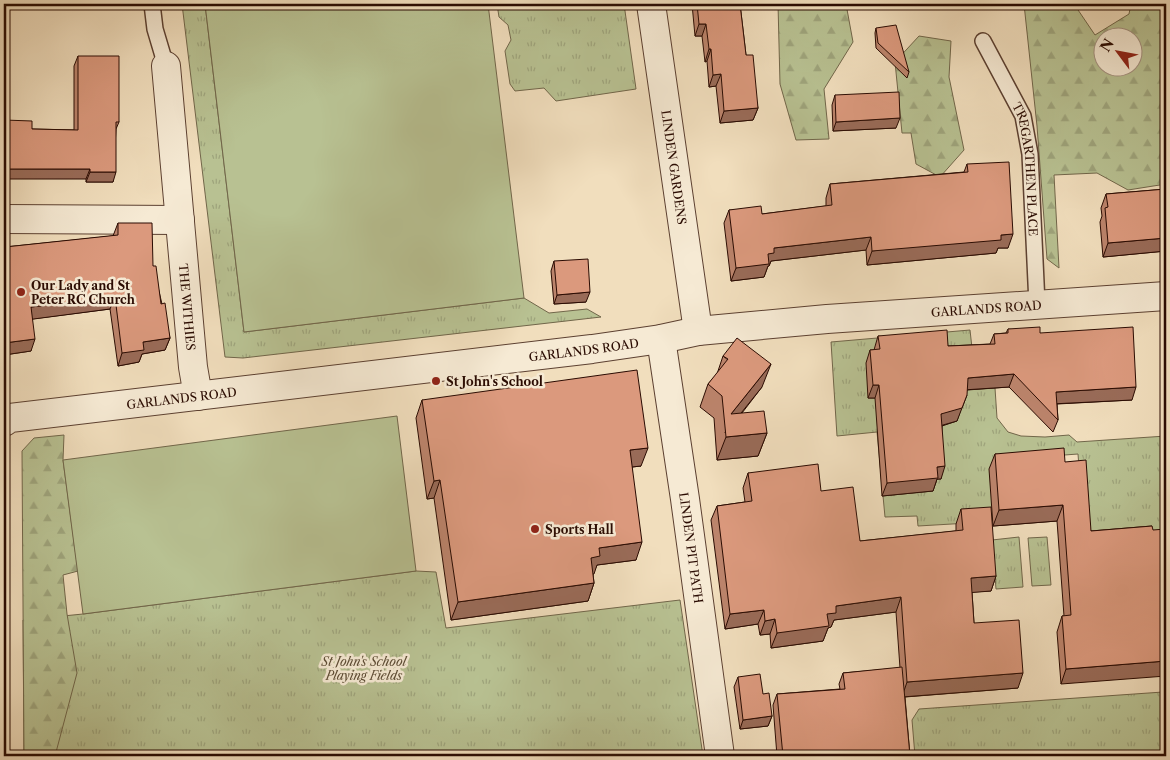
<svg xmlns="http://www.w3.org/2000/svg" width="1170" height="760" viewBox="0 0 1170 760" font-family="'Libre Caslon Text',serif">
<style>
.grass{fill:url(#grass-tufts);stroke:#71664a}
.forest{fill:url(#forest-firs);stroke:#71664a;fill-rule:evenodd}
.garden{fill:#b8c192;stroke:#71664a}
.lines{fill:none;stroke-linecap:round;stroke-linejoin:round}
.service-casing{stroke:#5c4031;stroke-width:18}
.minor-casing{stroke:#5c4031;stroke-width:30}
.service{stroke:#f6ead4;stroke-width:15}
.minor{stroke:#f6ead4;stroke-width:28}
.wall{fill:#bc846c;stroke:#2a0b02}
.shaded-wall{fill:#996b58;stroke:#2a0b02}
.building{fill:#db997d;stroke:#2a0b02}
.poi-dot{fill:#8f2418;stroke:#f6ead4;stroke-width:2}
.labels{text-anchor:middle;dominant-baseline:central;stroke-width:5;stroke-linejoin:round;paint-order:stroke}
.street-label{font-size:12px;fill:#2a0b02;stroke:#f6ead4}
.poi-label{font-size:12px;font-weight:bold;fill:#2a0b02;stroke:#f6ead4;text-anchor:start}
.park-label{font-size:12px;font-style:italic;fill:#5c4b34;stroke:#f6ead4}
</style>
<defs>
<pattern id="grass-tufts" width="24" height="20" patternUnits="userSpaceOnUse" patternTransform="scale(1.25)"><rect width="24" height="20" fill="#b8c192"/><path d="M3 7l-1-3M5 7V3M7 7l1-3M15 17l-1-3M17 17v-4M19 17l1-3" fill="none" stroke="#9ea47c"/></pattern>
<pattern id="forest-firs" width="22" height="20" patternUnits="userSpaceOnUse" patternTransform="scale(1.25)"><rect width="22" height="20" fill="#b8c192"/><path d="M5 1l3.5 6h-7zM16 11l3.5 6h-7z" fill="#9ea47c"/></pattern>
</defs>
<rect width="100%" height="100%" fill="#f1debd"/>
<filter id="stains"><feTurbulence type="fractalNoise" baseFrequency=".004" numOctaves="4"/><feColorMatrix values="0 0 0 0 .2 0 0 0 0 .09 0 0 0 0 .02 0 0 0 .5 -.17"/></filter>
<radialGradient id="worn" r=".72"><stop offset=".6" stop-color="#630" stop-opacity="0"/><stop offset="1" stop-color="#630" stop-opacity=".3"/></radialGradient>
<!-- grass -->
<g class="grass">
<polygon points="182,4 205,4 244,332 524,298 549,313 587,309 601,317 243,358 225,357"/>
<polygon points="497,4 624,4 636,89 556,101 544,88 515,91 510,84 505,51 511,40 508,25 499,17"/>
<polygon points="970,330 972,348 995,388 997,418 1008,432 1021,436 1045,437 1069,435 1077,442 1166,436 1166,544 1085,547 1078,454 1024,458 993,520 986,522 918,526 917,516 885,517 877,432 837,436 831,342"/>
<polygon points="1019,537 1023,587 996,589 992,540"/>
<polygon points="1047,537 1051,585 1032,586 1028,538"/>
<polygon points="416,571 436,572 446,628 680,600 703,756 24,756 23,620 83,614"/>
<polygon points="1163,692 1166,756 915,756 912,720 919,709"/>
</g>
<!-- forest -->
<g class="forest">
<polygon points="778,4 846,4 853,42 824,89 829,139 796,140 780,84"/>
<path d="M1024,4H1074L1095,35L1129,14L1131,4H1166V184L1128,190L1097,173L1054,175L1059,268L1047,259L1037,126ZM1102,38H1132V68H1102Z"/>
<polygon points="919,36 951,41 949,77 964,150 940,177 916,164 911,133 902,133 895,62"/>
<polygon points="64,435 63,460 78,571 63,575 67,614 77,673 55,756 24,756 22,451 34,438"/>
</g>
<!-- garden -->
<g class="garden">
<polygon points="205,4 488,4 524,298 244,332"/>
<polygon points="397,416 416,571 83,614 63,460"/>
</g>
<g class="lines">
<defs>
<g id="service">
<polyline points="152,4 155,29 166,66"/>
<path id="s1" d="M983,41L1023,116L1030,154L1037,304"/>
</g>
<g id="minor">
<path id="s2" d="M651,4L698,331"/>
<path id="s3" d="M166,66L193,367L198,396"/>
<polyline points="4,219 180,220"/>
<path id="s4" d="M661,339L685,499L720,756"/>
<path id="s5" d="M4,422L10,418L592,349L661,339L698,331L827,319L1166,296"/>
</g>
</defs>
<!-- service casing -->
<use href="#service" class="service-casing"/>
<!-- minor casing -->
<use href="#minor" class="minor-casing"/>
<!-- service -->
<use href="#service" class="service"/>
<!-- minor -->
<use href="#minor" class="minor"/>
</g>
<!-- wall -->
<g class="wall">
<polygon points="692,4 740,4 746,55 758,108 753,120 720,123 716,86 709,87 707,61 705,62 702,36 695,36"/>
<polygon points="876,28 909,72 907,78 876,48 875,33"/>
<polygon points="78,56 119,122 116,129 113,182 86,182 86,179 32,129 74,130 74,66"/>
<polygon points="835,95 896,128 833,131 832,105"/>
<polygon points="967,164 1008,248 998,248 996,253 867,265 866,250 771,261 769,266 768,266 764,277 731,281 724,223 729,210 762,214 826,206 826,198 830,184 964,172"/>
<polygon points="1166,189 1166,251 1103,257 1100,222 1102,216 1101,208 1106,194"/>
<polygon points="118,223 153,266 170,338 165,350 142,354 139,362 118,366 110,309 32,319 31,351 4,355 4,240 5,247 113,236"/>
<polygon points="554,261 586,302 554,304 551,271"/>
<polygon points="1008,329 1040,333 1132,400 1057,404 1058,420 1053,432 1009,387 967,390 957,421 942,426 941,479 937,479 933,491 882,496 875,398 868,398 866,363 870,350 874,350 878,336 948,346 990,344 994,334 1006,333"/>
<polygon points="723,356 762,387 742,413 767,433 758,456 717,460 714,418 700,407 708,384 717,374"/>
<polygon points="422,400 641,466 632,467 636,560 597,565 593,574 594,583 588,601 451,620 434,498 427,499 416,418"/>
<polygon points="995,454 1065,462 1091,531 1152,526 1061,684 1057,632 1062,616 1064,616 1057,521 993,526 989,469"/>
<polygon points="748,473 821,491 860,541 956,531 956,524 961,509 996,576 991,591 972,592 974,623 1018,688 905,697 910,756 777,756 773,705 777,694 840,689 839,684 843,673 900,668 896,612 834,620 831,627 828,628 823,641 771,648 770,634 760,635 758,624 725,629 711,520 717,506 745,502 743,488"/>
<polygon points="738,677 763,694 772,716 768,726 740,729 734,687"/>
</g>
<!-- shaded-wall -->
<g class="shaded-wall">
<polygon points="699,24 706,24 702,36 695,36"/>
<polygon points="709,49 711,49 707,61 705,62"/>
<polygon points="721,74 716,86 709,87 713,75"/>
<polygon points="758,108 753,120 720,123 724,111"/>
<polygon points="900,118 896,128 833,131 836,122"/>
<polygon points="4,169 90,169 86,179 4,179"/>
<polygon points="90,172 116,172 113,182 86,182"/>
<polygon points="1013,234 1008,248 998,248 996,253 867,265 872,251 1001,235"/>
<polygon points="871,237 866,250 771,261 769,266 768,266 764,277 731,281 736,268 768,254 774,248"/>
<polygon points="1166,238 1166,251 1103,257 1108,243"/>
<polygon points="590,292 586,302 554,304 557,295"/>
<polygon points="115,297 110,309 26,320 31,307"/>
<polygon points="170,338 165,350 142,354 139,362 118,366 122,353 143,342"/>
<polygon points="35,339 31,351 4,355 4,343"/>
<polygon points="771,364 762,387 725,433 731,414"/>
<polygon points="1014,374 1009,387 963,390 968,378"/>
<polygon points="873,385 879,385 875,398 868,398"/>
<polygon points="1136,387 1132,400 1051,404 1056,392"/>
<polygon points="967,395 957,421 936,427 941,414"/>
<polygon points="767,433 758,456 717,460 726,437"/>
<polygon points="648,448 641,466 623,468 630,450"/>
<polygon points="945,466 941,479 937,479 933,491 882,496 887,483 937,467"/>
<polygon points="440,480 434,498 427,499 434,481"/>
<polygon points="1063,505 1057,521 993,526 999,510"/>
<polygon points="642,542 636,560 597,565 594,574 584,575 591,558 599,548"/>
<polygon points="996,576 991,591 966,593 971,578"/>
<polygon points="594,583 588,601 451,620 458,602"/>
<polygon points="901,597 896,612 834,620 831,627 828,628 823,641 771,648 777,633 827,614 836,606"/>
<polygon points="764,610 758,624 725,629 730,614"/>
<polygon points="775,619 770,634 760,635 765,621"/>
<polygon points="1166,661 1166,676 1061,684 1066,669"/>
<polygon points="1023,673 1018,688 902,697 907,682"/>
<polygon points="772,716 768,726 740,729 743,720"/>
</g>
<!-- building -->
<g class="building">
<polygon points="697,4 740,4 746,55 753,55 758,108 724,111 721,74 713,75 711,49 709,49 706,24 699,24"/>
<polygon points="896,25 909,72 878,43 876,28"/>
<polygon points="78,56 119,56 119,122 116,122 116,172 90,172 90,169 4,169 4,120 32,121 32,129 78,130"/>
<polygon points="899,92 900,118 836,122 835,95"/>
<polygon points="1009,162 1013,234 1001,235 1001,240 872,251 871,237 774,248 774,253 768,254 769,264 736,268 729,210 761,206 762,214 832,205 830,184 968,172 967,164"/>
<polygon points="1166,189 1166,238 1108,243 1105,208 1108,207 1106,194"/>
<polygon points="118,223 152,223 153,266 156,266 161,304 165,303 170,338 143,342 144,350 122,353 115,297 31,307 35,339 4,343 4,240 5,247 118,235"/>
<polygon points="588,259 590,292 557,295 554,261"/>
<polygon points="1040,327 1040,333 1133,327 1136,387 1056,392 1058,420 1014,374 968,378 967,395 962,408 941,414 945,466 937,467 938,478 887,483 879,385 873,385 870,350 880,349 878,336 947,330 948,346 995,344 994,334 1008,333 1008,329"/>
<polygon points="737,338 771,364 731,414 764,411 767,433 726,437 722,396 708,384 728,359 723,356"/>
<polygon points="637,370 648,448 630,450 642,542 599,548 600,556 591,558 594,583 458,602 440,480 434,481 422,400"/>
<polygon points="1064,448 1065,462 1086,460 1091,531 1152,526 1153,530 1166,529 1166,661 1066,669 1062,616 1071,615 1063,505 999,510 995,454"/>
<polygon points="818,464 821,491 853,487 860,541 963,530 961,509 991,507 996,576 971,578 974,623 1019,620 1023,673 907,682 901,597 836,606 836,613 827,614 829,626 777,633 775,619 765,621 764,610 730,614 717,506 752,501 748,473"/>
<polygon points="902,667 910,756 783,756 777,694 845,689 843,673"/>
<polygon points="760,674 763,694 769,693 772,716 743,720 738,677"/>
</g>
<!-- markers -->
<g class="poi-dot">
<circle cx="21" cy="292" r="5"/>
<circle cx="436" cy="381" r="5"/>
<circle cx="535" cy="529" r="5"/>
</g>
<g class="labels">
<!-- street labels -->
<g class="street-label">
<text stroke="none"><textPath href="#s2" startOffset="165">LINDEN GARDENS</textPath></text>
<text stroke="none"><textPath href="#s1" startOffset="138">TREGARTHEN PLACE</textPath></text>
<text stroke="none"><textPath href="#s3" startOffset="242">THE WITHIES</textPath></text>
<text stroke="none"><textPath href="#s5" startOffset="990">GARLANDS ROAD</textPath></text>
<text stroke="none"><textPath href="#s5" startOffset="585">GARLANDS ROAD</textPath></text>
<text stroke="none"><textPath href="#s5" startOffset="180">GARLANDS ROAD</textPath></text>
<text stroke="none"><textPath href="#s4" startOffset="211">LINDEN PIT PATH</textPath></text>
</g>
<!-- poi labels -->
<g class="poi-label">
<text x="31" y="285">Our Lady and St<tspan x="31" dy="14">Peter RC Church</tspan></text>
<text x="446" y="381">St John's School</text>
<text x="545" y="529">Sports Hall</text>
</g>
<!-- park labels -->
<g class="park-label">
<text x="364" y="661">St John's School<tspan x="364" dy="14">Playing Fields</tspan></text>
</g>
</g>
<!-- margin -->
<rect width="1170" height="760" fill="none" stroke="#f1debd" stroke-width="20"/>
<rect x="5" y="5" width="1160" height="750" fill="none" stroke="#2a0b02" stroke-width="2.5"/>
<rect x="10" y="10" width="1150" height="740" fill="none" stroke="#2a0b02"/>
<!-- north arrow -->
<g transform="translate(1118 52) rotate(302)"><circle r="24" fill="#f6ead4" stroke="#a49180"/>
<path d="M0-4L9 19L0 12L-9 19Z" fill="#8f2418"/>
<text y="-8" font-size="14" font-weight="bold" text-anchor="middle" fill="#2a0b02">N</text>
</g>
<rect width="100%" height="100%" filter="url(#stains)"/>
<rect width="100%" height="100%" fill="url(#worn)"/>
</svg>
